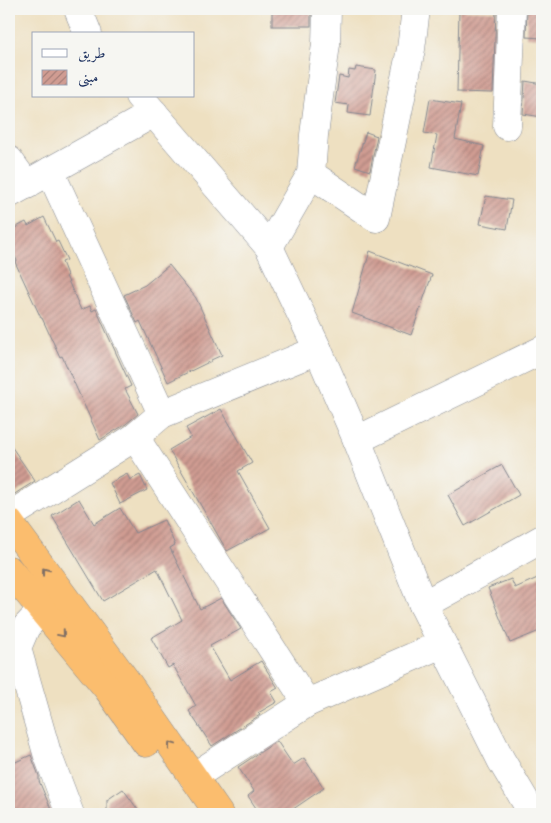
<svg xmlns="http://www.w3.org/2000/svg" width="551" height="823" viewBox="0 0 551 823" font-family="'IM FELL Double Pica',Amiri,serif">
<style>
.building{fill:url(#building-hatch)}
.lines{fill:none;stroke-linecap:round;stroke-linejoin:round}
.minor-casing{stroke:#848890;stroke-width:29}
.highway-casing{stroke:#848890;stroke-width:29}
.minor{stroke:#fff;stroke-width:28}
.highway{stroke:#fbbd6e;stroke-width:28}
.oneway{stroke:#806f65}
</style>
<defs>
<pattern id="building-hatch" width="6" height="6" patternUnits="userSpaceOnUse" patternTransform="scale(1.25)"><rect width="6" height="6" fill="#d09c92"/><path d="M-1 1l2-2M0 6l6-6M5 7l2-2" fill="none" stroke="#a8807a"/></pattern>
</defs>
<rect width="100%" height="100%" fill="#f6f6f2"/>
<filter id="ink" filterUnits="userSpaceOnUse"><feTurbulence type="fractalNoise" baseFrequency=".02" numOctaves="2"/><feDisplacementMap in="SourceGraphic" scale="10" xChannelSelector="R" yChannelSelector="G"/><feConvolveMatrix kernelMatrix="1 2 1 2 8 2 1 2 1" color-interpolation-filters="sRGB"/></filter>
<filter id="wash" filterUnits="userSpaceOnUse"><feTurbulence type="fractalNoise" baseFrequency=".0096" numOctaves="4" result="noise"/><feDisplacementMap in="SourceGraphic" scale="20" xChannelSelector="R" yChannelSelector="G"/><feGaussianBlur stdDeviation="1.12" result="paint"/><feColorMatrix in="noise" values="0 0 0 0 0 0 0 0 0 0 0 0 0 0 0 0 0 1.4 0 .05"/><feComposite in="paint" operator="in"/></filter>
<g filter="url(#wash)">
<rect width="100%" height="100%" fill="#eee0c1"/>
<g id="blocks">
<!-- building -->
<g class="building">
<rect x="272" y="9" width="39" height="17"/>
<polygon points="527,9 542,9 542,38 526,37"/>
<polygon points="459,10 496,11 493,93 457,92"/>
<polygon points="356,67 376,70 370,116 348,113 349,105 335,103 339,76 348,78 349,70 355,71"/>
<polygon points="525,81 542,84 542,117 523,114"/>
<polygon points="430,99 461,104 455,139 484,146 478,176 431,167 437,135 424,133"/>
<polygon points="366,132 377,136 370,171 355,166"/>
<polygon points="486,196 512,200 507,229 480,224"/>
<polygon points="44,217 56,242 58,241 67,260 62,262 67,275 66,276 81,310 90,306 92,311 96,309 131,386 125,389 138,414 126,424 100,440 62,356 60,357 42,318 41,318 15,262 17,261 9,244 9,231 26,222 28,226"/>
<polygon points="370,251 432,275 411,335 352,313"/>
<polygon points="169,265 196,298 222,355 211,360 211,361 168,382 140,321 137,323 124,295 145,285"/>
<polygon points="221,409 252,463 238,471 270,528 227,551 169,450 191,437 186,428"/>
<polygon points="9,443 35,481 13,495 9,489"/>
<polygon points="502,465 519,495 465,526 448,495"/>
<polygon points="127,474 130,480 140,475 147,490 120,504 110,483"/>
<polygon points="79,499 94,524 120,508 135,533 164,520 175,545 170,548 200,609 221,598 241,629 210,646 230,680 261,661 278,688 271,692 277,702 258,713 260,715 212,746 189,711 196,706 173,665 168,668 151,638 182,620 157,569 103,601 52,516"/>
<polygon points="542,576 542,630 510,643 488,588 511,579 515,588"/>
<polygon points="277,741 293,765 304,758 324,788 286,814 260,814 248,796 254,791 238,767"/>
<polygon points="31,755 39,776 39,781 53,814 9,814 9,765"/>
<polygon points="123,789 141,814 107,814 107,800"/>
</g>
</g>
</g>
<g filter="url(#ink)">
<use href="#blocks" fill-opacity="0" stroke="#848890" stroke-width="1"/>
<g class="lines">
<defs>
<g id="minor">
<polyline points="78,9 88,34"/>
<polyline points="139,96 269,247 318,350 357,440 423,605 501,760 533,814"/>
<polyline points="507,126 512,9"/>
<polyline points="9,160 27,185"/>
<polyline points="50,171 162,414"/>
<polyline points="311,174 376,218 411,49 416,9"/>
<polyline points="9,194 154,113"/>
<polyline points="269,247 311,174 314,135 326,44 327,9"/>
<polyline points="135,437 307,703"/>
<polyline points="357,440 542,350"/>
<polyline points="9,516 135,437 162,414 318,350"/>
<polyline points="60,594 42,610 26,627 17,648 47,753 70,814"/>
<polyline points="423,605 542,539"/>
<polyline points="193,777 307,703 442,644"/>
</g>
<g id="highway">
<polyline points="9,522 125,679 219,814"/>
<polyline points="9,570 107,688 146,743"/>
</g>
</defs>
<!-- minor casing -->
<use href="#minor" class="minor-casing"/>
<!-- highway casing -->
<use href="#highway" class="highway-casing"/>
<!-- minor -->
<use href="#minor" class="minor"/>
<!-- highway -->
<use href="#highway" class="highway"/>
</g>
<!-- one-way arrows -->
<defs><path id="oneway-chevron" d="M-2-3.5L2.5 0L-2 3.5" fill="none" stroke-width="1.6" stroke-linecap="round" stroke-linejoin="round" transform="scale(1.25)"/></defs>
<g class="oneway">
<use href="#oneway-chevron" transform="translate(45 571) rotate(-127)"/>
<use href="#oneway-chevron" transform="translate(62 634) rotate(50)"/>
<use href="#oneway-chevron" transform="translate(171 745) rotate(-125)"/>
</g>
</g>
<!-- margin -->
<rect width="551" height="823" fill="none" stroke="#f6f6f2" stroke-width="30"/>
<!-- legend -->
<rect x="32" y="32" width="162" height="65" fill="#f6f6f2" stroke="#9ea6b7"/>
<rect x="42" y="49" width="25" height="8" fill="#ffffff" stroke="#9ea6b7"/>
<text x="78" y="58" font-size="15" fill="#1b2f5e">طريق</text>
<rect x="42" y="70" width="25" height="15" fill="url(#building-hatch)" stroke="#9ea6b7"/>
<text x="78" y="82" font-size="15" fill="#1b2f5e">مبنى</text>
</svg>
